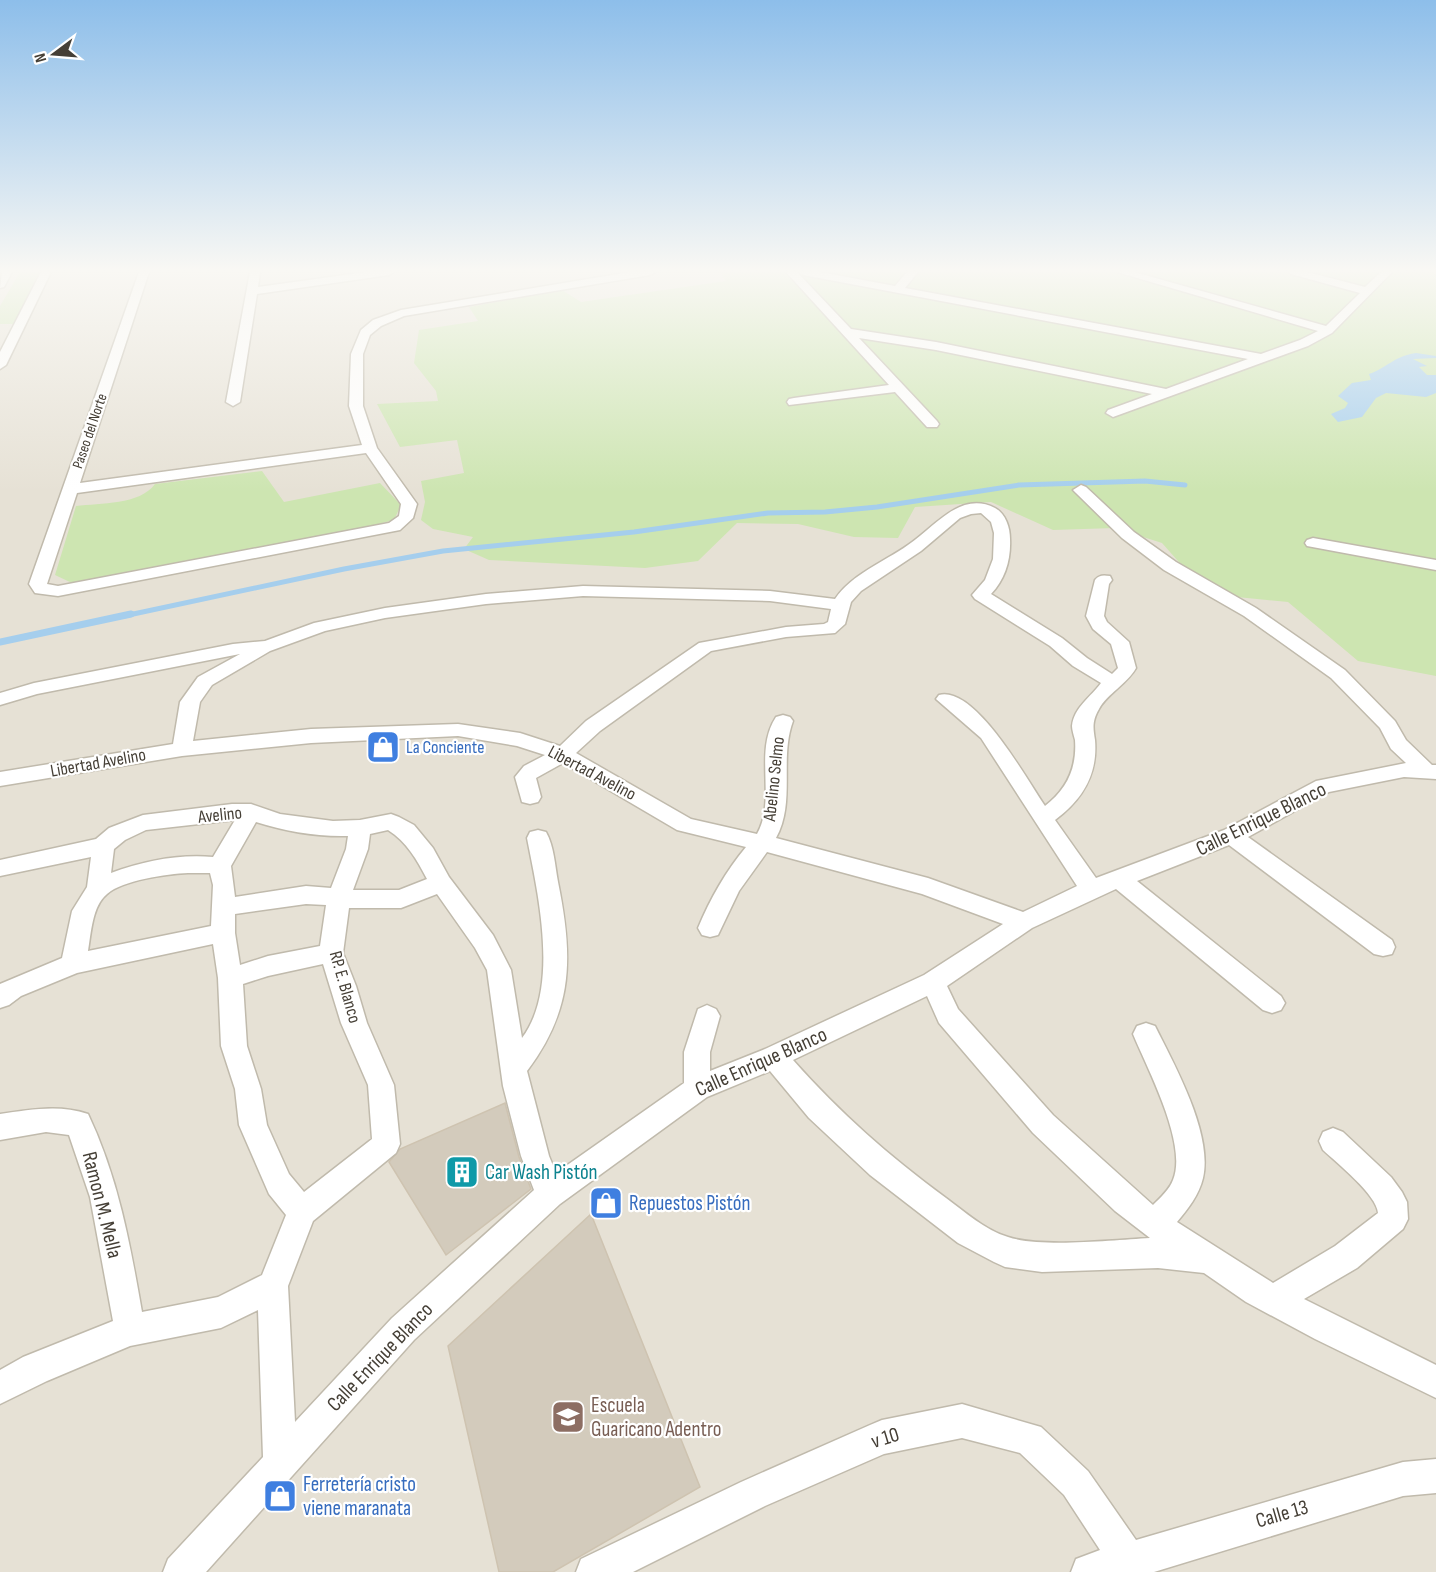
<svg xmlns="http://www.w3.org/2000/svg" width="1436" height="1572" viewBox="0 0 1436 1572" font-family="'Sofia Sans Condensed',sans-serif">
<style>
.residential{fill:#e6e1d5}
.green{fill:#cde5b1}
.water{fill:#a5ceed}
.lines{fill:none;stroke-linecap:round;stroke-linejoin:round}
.stream-far1{stroke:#a5ceed;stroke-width:5}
.stream{stroke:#a5ceed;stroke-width:7}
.building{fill:#d3cbbc;stroke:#cec3b0;stroke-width:1.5}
.minor-casing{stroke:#c0baac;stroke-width:3}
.minor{fill:#fff;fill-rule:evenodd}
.labels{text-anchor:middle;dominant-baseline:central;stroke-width:4.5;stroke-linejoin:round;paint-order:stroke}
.far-street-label{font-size:15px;fill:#453f36;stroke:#fff}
.shop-label{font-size:18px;fill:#366cbe;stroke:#fff;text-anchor:start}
.street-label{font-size:18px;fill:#453f36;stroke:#fff}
.near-street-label{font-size:21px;fill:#453f36;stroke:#fff}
.near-culture-label{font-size:21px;fill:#0d838f;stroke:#fff;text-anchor:start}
.near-shop-label{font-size:21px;fill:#366cbe;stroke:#fff;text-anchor:start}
.near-education-label{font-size:21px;fill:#785e54;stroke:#fff;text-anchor:start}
</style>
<rect width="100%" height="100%" fill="#f2efe6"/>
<!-- residential -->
<rect class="residential" x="0" y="272" width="1436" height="1300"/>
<!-- green -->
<g class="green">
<polygon points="20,272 43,272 16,324 0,324 0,306"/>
<polygon points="720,272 1427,272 1436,274 1436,676 1358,661 1288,602 1237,597 1201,587 1162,543 1115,528 1053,530 991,502 915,507 898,538 854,537 798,524 737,523 698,561 645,568 489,560 464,549 473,537 433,529 421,520 425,502 421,481 464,473 457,440 400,447 377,404 438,401 436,391 414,363 419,330 478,321 469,307 562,290 581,302 726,281"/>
<path d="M262,471L284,502L380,483L401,505L394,520L303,543L72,583L55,575L76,506C100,503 140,505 155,484Z"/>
</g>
<!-- water -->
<path class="water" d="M1416,353L1436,356V358L1413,359L1427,366L1419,367L1427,375H1436V393L1426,397L1386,393L1376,398L1362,417L1338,422L1331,414L1345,408L1348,403L1338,396L1352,383L1371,380L1369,374C1389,367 1392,357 1416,353Z"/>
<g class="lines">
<!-- stream-far1 -->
<polyline class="stream-far1" points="124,616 344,569 443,551 634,532 768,513 825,512 877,507 1019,485 1145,481 1185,485"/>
<!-- stream -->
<polyline class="stream" points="0,642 131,614"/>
</g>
<!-- building -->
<g class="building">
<polygon points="505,1103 519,1157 531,1189 446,1255 389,1162 400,1149"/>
<polygon points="591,1214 700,1487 553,1572 499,1572 448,1346"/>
</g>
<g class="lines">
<defs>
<g id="minor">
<polygon points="2,272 12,272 4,287 0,288"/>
<polygon points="41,272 51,272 6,365 0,369 0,352"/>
<path d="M139,272H149L80,483L362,445L349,406L351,354L361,330L373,320L401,310L630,272H655L650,275L404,316L381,326L370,335L363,354V406L377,448L417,504L413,518L400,530L58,596L35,593L29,584ZM366,453L401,504L399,516L389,523L58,586L47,584L77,493Z"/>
<polygon points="250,272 260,272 258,287 366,272 394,272 389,275 257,294 240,402 233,406 226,402"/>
<polygon points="786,272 797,272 851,329 936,342 1166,389 1248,359 803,275 798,272 820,272 895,286 907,272 918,272 905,288 1261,354 1300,340 1318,331 1117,272 1134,272 1326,326 1360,293 1291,274 1290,272 1307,272 1365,287 1381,272 1392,272 1332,333 1308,346 1113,417 1106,413 1108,410 1152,394 936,350 859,338 937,421 939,424 937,427 927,427 895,392 789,405 787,402 789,399 794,398 889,385"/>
<path d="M1081,485L1086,487L1134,532L1176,562L1256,608L1345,670L1395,721L1406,740L1432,765H1436V779L1404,777L1329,792L1248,837L1392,940L1395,947L1392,954L1383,956L1374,954L1229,845L1137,881L1281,996L1285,1003L1281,1010L1272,1013L1263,1010L1116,889L1032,928L947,986L958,1009L1053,1115L1153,1205C1160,1198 1170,1189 1173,1180C1188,1144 1147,1068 1133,1034L1137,1026L1146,1023L1155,1026C1175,1066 1213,1134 1203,1178C1199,1195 1188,1209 1177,1222L1273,1283L1335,1246L1378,1213C1377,1195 1337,1163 1323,1150L1319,1141L1323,1132L1333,1128L1343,1132L1391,1177L1402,1192L1407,1202L1408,1219L1403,1229L1357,1268L1304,1299L1436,1365V1398L1315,1339L1246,1302L1204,1273L1158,1268L1042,1272L1005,1267L994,1262L958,1243L870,1175L809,1118L770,1071L707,1097L560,1204L414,1340L206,1572H163L168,1559L263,1457L258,1310L221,1328L130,1346L47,1381L0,1404V1370L23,1357L113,1321L90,1197L69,1135L46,1132L0,1140V1114C29,1110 59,1104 88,1114C118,1177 130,1243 142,1312L218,1297L262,1275L286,1215L269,1194L239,1125L235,1089L221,1046L218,978L213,944L77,973L21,996L9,1005L0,1008V984L62,958L72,911L87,887L91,857L0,876V860L96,839L109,828L143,815L232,804H251L280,814L333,821L360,820L391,814L399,817L414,825L433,848L449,877L493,935L511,970L522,1038C560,988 538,894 527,838L530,832L538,830L546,832C554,846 555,866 558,882C573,956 574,1009 527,1071L549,1156L556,1173L684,1083V1052L698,1009L707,1005L716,1009L720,1016L710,1052V1071L765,1049L924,975L1003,924L922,894L767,852L739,891L718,935L710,937L702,935L698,928C710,899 726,871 746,847L677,830L563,763L536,778L541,797L538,802L530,804L522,802L515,777L524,766L545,755L517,746L458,736L311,743L182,756L0,786V772L173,744L180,702L198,677L240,654L37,694L0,705V693L34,683L233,644L265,641L314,623L385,608L486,594L583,586L770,591L835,599C852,574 884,562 908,545C934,528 960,490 995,508C1006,514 1010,528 1010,539C1011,560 1005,579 991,594L1062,638L1087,658L1112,674L1118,668L1111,644L1093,629L1086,616L1095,580C1099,575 1103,575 1110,576L1112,580L1109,584L1104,616L1107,622L1129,642L1136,668C1127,684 1107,694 1099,709C1092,721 1093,728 1095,740C1098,775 1082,800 1055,820L1096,878L1224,830L1316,781L1406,763L1391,749L1380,728L1331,678L1244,616L1164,570L1122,538L1076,493L1073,490ZM981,513L991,522L994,533L993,559L985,580L972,595L975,599L1050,646L1073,666L1101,683C1091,697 1074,707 1072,726C1072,730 1074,736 1075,740C1077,768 1067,789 1045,806C1027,780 975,685 939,695L936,699L981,738L1077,886L1023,912L928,878L776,838C796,802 779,759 793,721L790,717L783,715L776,717C753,752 777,798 757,834L691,819L576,753L600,731L711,651L786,637L835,633L845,624L851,602L861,591L921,551L960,518L971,514ZM583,596L770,601L831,609L828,622L824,624L786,627L699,643L586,721L560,746L520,733L458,724L311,729L193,741L200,702L212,685L270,651L325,631L385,618L486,604ZM235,820L213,857C178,854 144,861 111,873L114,849L125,840L146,830ZM256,822C285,831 317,837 348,836L346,849L331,888L306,886L235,897L231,866ZM388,830C407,842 417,860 427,879L399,890H353L368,849L370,834ZM188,873H210L213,885L211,926L88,951C91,934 92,906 107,894C123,880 167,874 188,873ZM437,894L475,948L487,970L503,1086L521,1156L534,1190L392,1318L295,1422L288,1286L313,1221L396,1153L400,1144L394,1085L367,1023L356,986L343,953L349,908H401ZM306,904L326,905L320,946L268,956L240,965L235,933V914ZM323,964L341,1023L368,1085L372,1139L304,1192L289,1174L267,1125L261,1089L247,1046L243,984L268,976ZM927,996L939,1023L1033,1133L1115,1211L1150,1238C1113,1240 1041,1248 1008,1237C985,1230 965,1212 946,1198C888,1155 842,1115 793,1060Z"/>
<polygon points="1313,538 1436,560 1436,570 1307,546 1305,543 1307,540"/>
<polygon points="962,1404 1041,1427 1088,1471 1136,1540 1403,1462 1436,1459 1436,1493 1403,1496 1154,1572 1071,1572 1076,1559 1100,1550 1064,1495 1020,1453 962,1438 884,1454 765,1506 633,1572 576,1572 581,1559 741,1482 870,1425 882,1420"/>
</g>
</defs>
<!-- minor casing -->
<use href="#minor" class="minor-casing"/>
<!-- minor -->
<use href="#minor" class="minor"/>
</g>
<!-- sky -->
<linearGradient id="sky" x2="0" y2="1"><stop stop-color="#8dbeea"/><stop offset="0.55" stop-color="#f9f8f4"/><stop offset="1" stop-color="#f9f8f4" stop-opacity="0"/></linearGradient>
<rect width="1436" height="492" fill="url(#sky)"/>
<!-- icons -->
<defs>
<symbol id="shop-square" viewBox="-11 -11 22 22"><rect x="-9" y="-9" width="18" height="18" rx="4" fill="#3f7fe0" stroke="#fff"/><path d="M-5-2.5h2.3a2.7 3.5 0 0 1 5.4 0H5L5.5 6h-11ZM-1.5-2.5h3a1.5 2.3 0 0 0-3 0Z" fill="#fff"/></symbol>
<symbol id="building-square" viewBox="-11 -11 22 22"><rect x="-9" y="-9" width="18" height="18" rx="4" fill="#0f9aa8" stroke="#fff"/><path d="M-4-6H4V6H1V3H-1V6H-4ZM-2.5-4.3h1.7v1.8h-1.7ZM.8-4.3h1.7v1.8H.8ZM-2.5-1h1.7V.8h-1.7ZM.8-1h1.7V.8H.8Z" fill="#fff"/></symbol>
<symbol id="school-square" viewBox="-11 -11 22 22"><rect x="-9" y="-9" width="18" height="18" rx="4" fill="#8d6e63" stroke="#fff"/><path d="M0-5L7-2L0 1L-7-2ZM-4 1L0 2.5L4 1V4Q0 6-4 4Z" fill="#fff"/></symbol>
</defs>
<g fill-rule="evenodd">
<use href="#shop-square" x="364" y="728" width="38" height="38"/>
<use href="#building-square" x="443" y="1153" width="38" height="38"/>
<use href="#shop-square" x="587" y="1184" width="38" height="38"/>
<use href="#school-square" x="549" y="1398" width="38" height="38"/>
<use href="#shop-square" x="261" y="1477" width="38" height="38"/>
</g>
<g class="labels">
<!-- far-street labels -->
<g class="far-street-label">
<text transform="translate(90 431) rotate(-71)">Paseo del Norte</text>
</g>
<!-- shop labels -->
<g class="shop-label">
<text x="406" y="747">La Conciente</text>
</g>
<!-- street labels -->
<g class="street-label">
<text transform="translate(98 763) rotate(-10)">Libertad Avelino</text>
<text transform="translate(592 773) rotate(28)">Libertad Avelino</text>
<text transform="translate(774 779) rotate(-84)">Abelino Selmo</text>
<text transform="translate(220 815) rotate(-6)">Avelino</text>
<text transform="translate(345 987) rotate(74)">RP. E. Blanco</text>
</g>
<!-- near-street labels -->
<g class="near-street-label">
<text transform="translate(1261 819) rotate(-26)">Calle Enrique Blanco</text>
<text transform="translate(761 1062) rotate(-24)">Calle Enrique Blanco</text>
<text transform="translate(102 1205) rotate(76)">Ramon M. Mella</text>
<text transform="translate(380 1357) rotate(-46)">Calle Enrique Blanco</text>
<text transform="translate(885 1438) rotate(-17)">v 10</text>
<text transform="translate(1282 1514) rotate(-16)">Calle 13</text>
</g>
<!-- near-culture labels -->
<g class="near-culture-label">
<text x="485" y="1172">Car Wash Pistón</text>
</g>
<!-- near-shop labels -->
<g class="near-shop-label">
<text x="629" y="1203">Repuestos Pistón</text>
<text x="303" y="1484">Ferretería cristo<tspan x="303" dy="24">viene maranata</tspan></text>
</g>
<!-- near-education labels -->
<g class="near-education-label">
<text x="591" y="1405">Escuela<tspan x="591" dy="24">Guaricano Adentro</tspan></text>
</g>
</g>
<!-- north arrow -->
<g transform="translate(54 54) rotate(254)" stroke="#ffffff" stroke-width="4.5" paint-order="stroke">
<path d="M0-4.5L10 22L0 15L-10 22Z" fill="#453f36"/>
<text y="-9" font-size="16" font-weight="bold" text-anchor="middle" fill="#453f36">N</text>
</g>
</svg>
